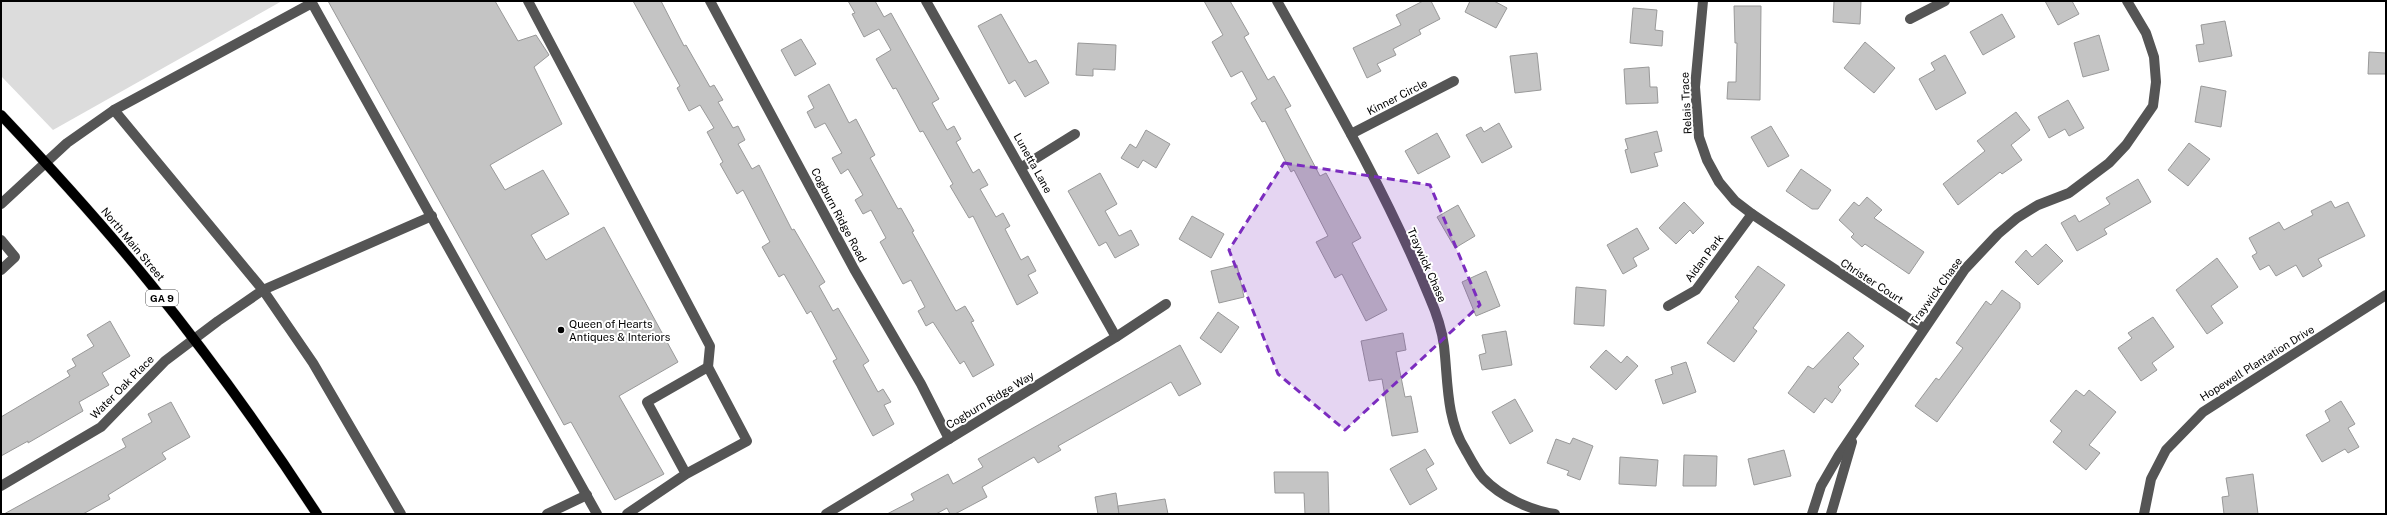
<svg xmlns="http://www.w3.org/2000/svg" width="2387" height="515" viewBox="0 0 2387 515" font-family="'Public Sans',sans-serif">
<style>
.green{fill:#dcdcdc}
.building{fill:#c4c4c4;stroke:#999}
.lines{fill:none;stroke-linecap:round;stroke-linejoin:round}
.major-casing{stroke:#dbdbdb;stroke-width:11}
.minor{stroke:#555;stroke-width:10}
.major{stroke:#000;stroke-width:10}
.marked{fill:#7b2cbf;fill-opacity:0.2;stroke:#7b2cbf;stroke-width:3;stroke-dasharray:8 5;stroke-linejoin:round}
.poi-dot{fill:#000;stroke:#fff;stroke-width:1.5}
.labels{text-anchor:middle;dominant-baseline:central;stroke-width:4;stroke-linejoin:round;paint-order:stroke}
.shield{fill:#fff;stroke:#4c4c4c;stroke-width:1}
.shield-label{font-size:10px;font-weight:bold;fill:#000}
.street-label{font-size:11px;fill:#000;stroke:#fff}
.poi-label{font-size:11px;fill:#000;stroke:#fff;text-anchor:start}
</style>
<rect width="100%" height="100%" fill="#fff"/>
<!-- green -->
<polygon class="green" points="1,1 282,1 53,130 1,76"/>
<!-- building -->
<g class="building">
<polygon points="328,1 495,1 518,41 536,35 549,55 534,67 562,124 490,165 505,190 543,170 569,214 531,235 546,260 604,227 678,362 619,396 664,474 615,500 571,422 564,425"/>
<polygon points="633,1 661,1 684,46 686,45 710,87 714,85 723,100 718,102 733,128 738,126 745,140 738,144 752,169 759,165 792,230 794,229 825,282 819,286 833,311 838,308 869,361 863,365 878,392 883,389 891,402 884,405 894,424 873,436 833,361 837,359 811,311 807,314 784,274 779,277 762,247 770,242 743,190 737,194 720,164 723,162 707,132 714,128 700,105 689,111 677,88 680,86"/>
<polygon points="848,1 875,1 884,17 891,13 939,99 932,103 947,130 954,126 961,139 956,142 973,173 979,169 988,185 980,189 996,217 1003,213 1010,226 1005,229 1021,260 1028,256 1036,271 1028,275 1038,293 1017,305 973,216 969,218 950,186 953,184 923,131 920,132 896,88 893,89 876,59 891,50 879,29 864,37 852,14 855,13"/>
<polygon points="1204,1 1230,1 1249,34 1244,37 1268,80 1274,76 1291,106 1285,109 1320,176 1326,173 1361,238 1352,243 1387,310 1366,321 1342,274 1335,278 1316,242 1328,236 1294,170 1291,172 1265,121 1262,122 1251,103 1257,99 1242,71 1231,77 1212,42 1223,35"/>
<polygon points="1423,1 1431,1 1440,19 1419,30 1421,34 1393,49 1396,55 1377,64 1381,71 1367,78 1353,48 1401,25 1396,15"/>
<polygon points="1470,1 1494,1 1507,8 1496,28 1465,12"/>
<polygon points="1834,1 1861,1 1860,24 1833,22"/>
<polygon points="2045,1 2072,1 2079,14 2058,25"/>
<polygon points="1734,6 1761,6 1760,100 1727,99 1728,82 1736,82 1737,43 1735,43"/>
<polygon points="1633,8 1657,10 1655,30 1663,31 1662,46 1630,43"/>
<polygon points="1001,14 1029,63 1036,60 1049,83 1025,97 1015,80 1009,84 978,26"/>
<polygon points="2002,14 2015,37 1983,55 1970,32"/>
<polygon points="2225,21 2232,56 2199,62 2196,45 2204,44 2201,25"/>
<polygon points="2099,35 2109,70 2083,77 2074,43"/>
<polygon points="801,39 816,64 795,76 781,50"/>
<polygon points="1865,42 1895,68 1874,93 1844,68"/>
<polygon points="1078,43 1116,45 1115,70 1093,69 1093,76 1076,75"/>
<polygon points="2369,52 2386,53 2386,74 2368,74"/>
<polygon points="1537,53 1541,90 1515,93 1510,56"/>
<polygon points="1945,55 1966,93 1936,110 1919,79 1935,70 1931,63"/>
<polygon points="1649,67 1650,87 1657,87 1658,103 1626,104 1624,69"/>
<polygon points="829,84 849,123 856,119 875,155 870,158 898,209 901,208 914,231 912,232 952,304 956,311 965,306 974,321 971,322 994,365 973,377 964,361 960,364 933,322 926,326 918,311 925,307 911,280 903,284 880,242 886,238 871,210 863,214 855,200 863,195 848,169 841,174 832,158 842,153 825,123 815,128 807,112 814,108 808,96"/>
<polygon points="2201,86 2226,91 2221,127 2195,122"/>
<polygon points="2068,100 2084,128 2069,136 2065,129 2049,138 2038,117"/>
<polygon points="2016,112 2030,130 2011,145 2022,160 2002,174 2000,172 1958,205 1943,184 1985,151 1977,141"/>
<polygon points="1499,123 1512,147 1482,163 1466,135 1481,127 1484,132"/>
<polygon points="1771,126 1789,156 1768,167 1751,137"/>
<polygon points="1146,130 1170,144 1156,168 1143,160 1138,168 1121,158 1130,144 1136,148"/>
<polygon points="1657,131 1662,151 1654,153 1658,166 1631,173 1625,150 1628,149 1625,139"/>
<polygon points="1437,133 1450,157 1418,174 1405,151"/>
<polygon points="2189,143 2210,159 2188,186 2168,170"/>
<polygon points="1801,169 1831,190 1818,209 1812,209 1786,191"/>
<polygon points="1100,173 1117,204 1105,211 1119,236 1131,230 1139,245 1115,258 1106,242 1099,246 1068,191"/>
<polygon points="2138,179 2151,202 2104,229 2107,234 2077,251 2061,223 2075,215 2079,222 2110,204 2106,198"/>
<polygon points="1867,197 1882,210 1874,218 1924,252 1909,274 1865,244 1862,247 1851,237 1854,234 1839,220 1854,202 1859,206"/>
<polygon points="2331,201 2335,208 2348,202 2365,236 2318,259 2322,266 2303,277 2296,265 2276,276 2269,265 2260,270 2252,256 2257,253 2249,238 2279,222 2284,230 2313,215 2311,211"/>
<polygon points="1684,202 1704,223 1693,234 1690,230 1676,244 1659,228"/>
<polygon points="1458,205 1475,236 1455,248 1437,217"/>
<polygon points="1192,216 1224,234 1211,258 1179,239"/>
<polygon points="1637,228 1649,249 1633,258 1637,266 1623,274 1607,245"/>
<polygon points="2046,244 2063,261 2038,285 2015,262 2026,250 2032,257"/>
<polygon points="2217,258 2238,287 2211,306 2223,323 2207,334 2176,290"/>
<polygon points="1237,265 1244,297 1219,303 1211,271"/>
<polygon points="1758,266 1785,285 1753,328 1757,331 1734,362 1707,343 1739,301 1735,297"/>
<polygon points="1486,271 1500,306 1476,316 1462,282"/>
<polygon points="1576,287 1606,290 1604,326 1574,324"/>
<polygon points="2002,290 2020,303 2020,308 1937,422 1915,406 1936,378 1939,380 1963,348 1956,343 1986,301 1991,305"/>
<polygon points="1218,312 1239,327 1221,353 1200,338"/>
<polygon points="2153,317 2174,347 2152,363 2157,370 2141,381 2118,348 2132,338 2128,333"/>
<polygon points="110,321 130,356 102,373 109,385 79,402 83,411 28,443 28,441 1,456 1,417 70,376 67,371 76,366 72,359 94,346 87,335"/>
<polygon points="1506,331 1512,365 1482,370 1479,355 1486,353 1482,335"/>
<polygon points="1848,332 1864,346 1853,358 1859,364 1838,387 1841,390 1832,403 1825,398 1814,413 1788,393 1808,366 1813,369"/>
<polygon points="1403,333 1406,350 1396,352 1405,397 1411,396 1418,432 1392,436 1382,379 1369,381 1361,341"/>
<polygon points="1180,345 1201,384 1179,396 1171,382 1058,446 1061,450 1038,463 1034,457 982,487 987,497 955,514 950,514 947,508 936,514 887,514 914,500 911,494 948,474 953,484 983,467 978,459"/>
<polygon points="1606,350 1621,363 1627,356 1638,366 1616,390 1590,367"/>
<polygon points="1686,362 1696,392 1663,404 1655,380 1673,374 1671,367"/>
<polygon points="2076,390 2084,396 2089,390 2116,412 2089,445 2100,453 2086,470 2053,442 2062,431 2050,421"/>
<polygon points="1515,399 1533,431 1510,444 1492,412"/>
<polygon points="2341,401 2355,424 2348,428 2359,447 2348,453 2345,449 2322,462 2306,435 2330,421 2325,411"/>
<polygon points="171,402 190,437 162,453 166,459 108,495 110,499 83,514 4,514 126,447 122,439 152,422 148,414"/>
<polygon points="1573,438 1593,446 1580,480 1567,475 1569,471 1547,463 1556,439 1570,444"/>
<polygon points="1425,449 1434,464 1426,469 1437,489 1410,505 1390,469"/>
<polygon points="1784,450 1791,476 1754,485 1748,459"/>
<polygon points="1684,455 1717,456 1716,486 1683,486"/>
<polygon points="1620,457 1658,460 1656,486 1619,484"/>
<polygon points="1274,472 1328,472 1329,514 1305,514 1304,493 1275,493"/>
<polygon points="2253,474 2258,514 2224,514 2222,497 2229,496 2226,478"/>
<polygon points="1116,493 1119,514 1098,514 1095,497"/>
<polygon points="1165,499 1168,514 1119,514 1118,506"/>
</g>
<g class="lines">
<defs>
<path id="major" d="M1,115C52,169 102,224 149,282C209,356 265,434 317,514"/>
</defs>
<!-- major casing -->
<use href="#major" class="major-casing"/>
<!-- minor -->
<g class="minor">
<polyline points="528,1 710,346 708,367"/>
<polyline points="710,1 854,269 921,384 949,439"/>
<polyline points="926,1 1116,337"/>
<path d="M1277,1C1331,97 1387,194 1429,296C1436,312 1442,329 1444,346C1448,380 1446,419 1465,449C1470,458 1476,470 1483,478C1501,497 1530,510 1555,514"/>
<polyline points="1703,1 1695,87 1699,137 1707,160 1719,182 1735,201 1752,214 1923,328"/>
<polyline points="1910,19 1945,1"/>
<polyline points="114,110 263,290 313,363 401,514"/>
<polyline points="1351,134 1454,81"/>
<polyline points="1022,167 1075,134"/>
<polyline points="1,204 67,143 114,110 312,3 597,514"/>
<polyline points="1,240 15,257 1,270"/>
<polyline points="1668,306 1696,290 1752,214"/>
<polyline points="1,486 101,427 165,361 218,321 263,290 432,216"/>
<polyline points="547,514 587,495"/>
<polyline points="627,514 686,474 747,441 708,367 647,402 686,474"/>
<polyline points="826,514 1116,337 1166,304"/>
<polyline points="1812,514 1821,486 1839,455 1965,269 1998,234 2017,218 2038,205 2069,193 2109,163 2126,145 2153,106 2156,82 2154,57 2146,33 2127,1"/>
<polyline points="1831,514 1852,442"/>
<polyline points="2144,514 2151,479 2166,450 2203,412 2386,295"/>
</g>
<!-- major -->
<use href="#major" class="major"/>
</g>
<!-- marked area -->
<path class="marked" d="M1284,163L1430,185L1480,305L1345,430L1278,374L1229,250Z"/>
<!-- markers -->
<circle class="poi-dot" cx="561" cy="330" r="4"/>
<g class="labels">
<!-- shield labels -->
<rect class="shield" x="146" y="290" width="32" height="16" rx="3"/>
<g class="shield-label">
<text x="162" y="298">GA 9</text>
</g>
<!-- street labels -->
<g class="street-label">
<text transform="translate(1397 97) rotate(-27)">Kinner Circle</text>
<text transform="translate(1686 103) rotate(-93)">Relais Trace</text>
<text transform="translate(1033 163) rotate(61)">Lunetta Lane</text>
<text transform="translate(839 215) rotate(62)">Cogburn Ridge Road</text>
<text transform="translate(133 244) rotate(50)">North Main Street</text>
<text transform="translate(1704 258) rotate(-53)">Aidan Park</text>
<text transform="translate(1427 265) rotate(66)">Traywick Chase</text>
<text transform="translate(1872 281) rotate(33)">Christer Court</text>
<text transform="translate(1936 291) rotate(-54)">Traywick Chase</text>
<text transform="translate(2257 363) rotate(-32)">Hopewell Plantation Drive</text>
<text transform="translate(122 387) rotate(-45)">Water Oak Place</text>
<text transform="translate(990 400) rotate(-31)">Cogburn Ridge Way</text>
</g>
<!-- poi labels -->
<g class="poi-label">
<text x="569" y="324">Queen of Hearts<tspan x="569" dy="13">Antiques &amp; Interiors</tspan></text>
</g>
</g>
<!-- border -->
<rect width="2387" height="515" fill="none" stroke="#000000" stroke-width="4"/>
</svg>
